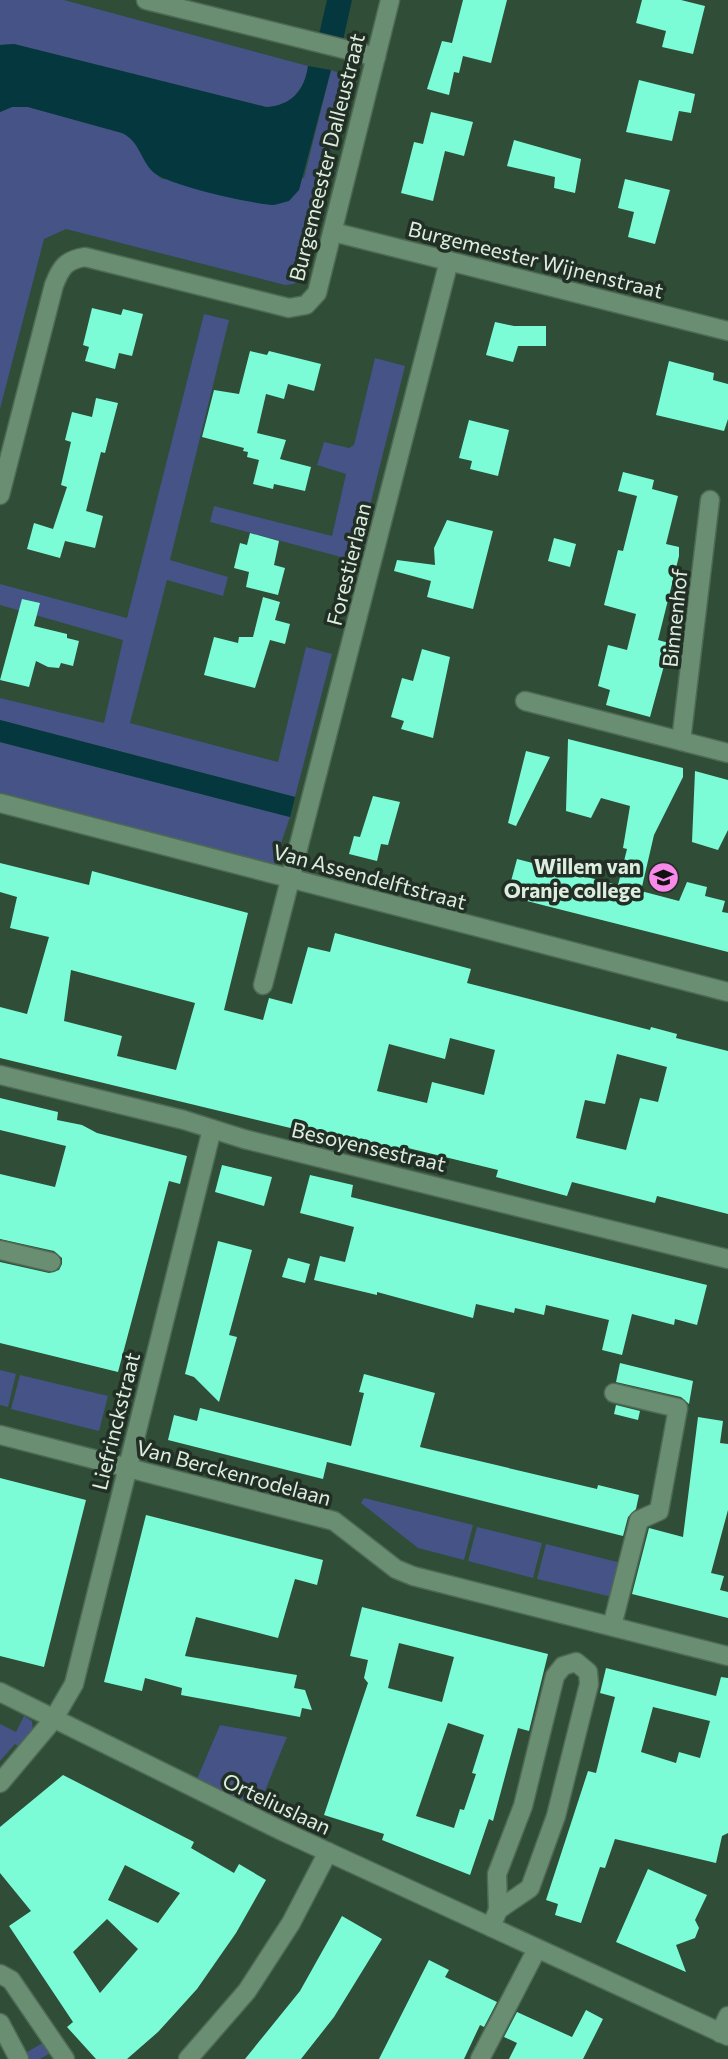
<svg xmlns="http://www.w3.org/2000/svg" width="728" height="2059" viewBox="0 0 728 2059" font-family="Commissioner,sans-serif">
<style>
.green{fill:#455387}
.water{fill:#05373f}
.building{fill:#7bfcd7;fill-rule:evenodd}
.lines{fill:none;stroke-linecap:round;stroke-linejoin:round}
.minor-casing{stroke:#4e6a55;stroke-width:21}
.minor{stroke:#6a8e72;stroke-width:18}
.labels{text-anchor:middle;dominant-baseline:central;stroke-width:7;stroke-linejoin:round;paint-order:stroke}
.street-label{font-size:21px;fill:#ddeee0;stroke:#222f25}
.poi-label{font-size:21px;font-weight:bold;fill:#ddeee0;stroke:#222f25;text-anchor:end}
</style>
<rect width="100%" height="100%" fill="#2f4d37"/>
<!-- green -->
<g class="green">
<path d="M0,0H64L308,66C305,90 291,106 266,107L14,44L0,45Z"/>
<path d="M331,70L342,74L347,87L299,279L294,284L285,285L66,229L44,239L0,409V112L12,107H28L122,133C142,142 144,166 162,179L304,178Z"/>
<polygon points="204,314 229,320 170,560 228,577 223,596 167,580 130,723 278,762 306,647 332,654 295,797 0,720 0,698 104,723 123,640 0,605 0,584 127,618"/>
<polygon points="375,358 405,366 356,561 210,522 214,506 332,536 346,474 317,465 324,442 349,448 354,445"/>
<polygon points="0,742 290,817 274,864 0,794"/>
<polygon points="0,1370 16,1374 8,1407 0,1405"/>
<polygon points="20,1375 108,1396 99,1431 11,1409"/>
<polygon points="364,1498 473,1525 464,1560 418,1548 361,1503"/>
<polygon points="477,1527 542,1543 533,1578 468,1561"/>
<polygon points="546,1544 621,1563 612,1597 537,1579"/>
<polygon points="24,1716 32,1721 33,1733 21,1748 15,1744 0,1761 0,1724 16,1732"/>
<polygon points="220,1725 287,1737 258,1808 197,1779"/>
<polygon points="46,2041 54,2051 40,2059 24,2059 22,2055"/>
</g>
<!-- water -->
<g class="water">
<polygon points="327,0 352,0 342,45 318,39"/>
<path d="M14,44L266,107C291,106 305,90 308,66L331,70L299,190L289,201L274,205C252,204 165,185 152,171C140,158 139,141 122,133L28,107H12L0,112V45Z"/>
<polygon points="0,720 295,797 290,817 0,742"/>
</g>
<!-- building -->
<g class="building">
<polygon points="463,0 507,0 491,63 463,56 459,73 454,72 449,95 427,89 442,41 452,43"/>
<polygon points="642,0 681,0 705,6 693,54 662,47 666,31 636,23"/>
<polygon points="639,80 695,94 691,113 679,111 672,141 626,132"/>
<polygon points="431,112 473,122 464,156 445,151 433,201 401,193 414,142 423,144"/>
<polygon points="514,140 581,159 575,193 554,188 555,177 507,166"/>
<polygon points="625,179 670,190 655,244 628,237 634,212 618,208"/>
<polygon points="92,308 121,315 123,309 143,314 132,356 119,353 115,369 85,361 89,347 83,345"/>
<polygon points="495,322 514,326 546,326 546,346 518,346 513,362 486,355"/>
<polygon points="250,351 267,355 269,351 321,364 314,391 288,384 284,399 266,394 257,433 286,440 280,459 311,467 305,491 274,484 273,489 253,484 259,460 247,457 248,452 243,451 244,448 202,437 214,390 239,394"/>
<polygon points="669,361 714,373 713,380 728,384 728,419 724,431 656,415"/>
<polygon points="96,398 118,403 105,453 101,452 86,511 103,516 95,548 65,541 60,558 27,549 34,523 53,529 67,487 61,485 71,442 65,440 72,412 92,417"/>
<polygon points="469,420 509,430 498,476 470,469 472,461 459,458"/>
<polygon points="623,472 654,480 652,489 678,496 666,544 679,547 679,556 658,640 669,643 668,651 650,717 606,705 610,690 598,686 608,645 627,650 636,614 604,605 618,550 623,551 637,496 618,491"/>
<polygon points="447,520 493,531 473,609 427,597 431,581 394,571 397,560 435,565 434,548"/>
<polygon points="250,533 279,541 274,565 285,568 278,595 246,587 249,572 234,568 240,543 247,545"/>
<polygon points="554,538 576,544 570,567 548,561"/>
<polygon points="263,597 280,602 275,620 290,624 285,644 270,640 255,688 204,675 214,637 238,643 239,637 253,637"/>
<polygon points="22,599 40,603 34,626 67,634 67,638 79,641 73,666 61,663 59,668 48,667 36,661 29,687 0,680"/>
<polygon points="422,649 450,657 433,738 401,729 404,721 391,717 402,678 413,681"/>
<polygon points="568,739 683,768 683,777 654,835 641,891 679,901 687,882 707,887 705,896 725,901 722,912 728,913 728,952 507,896 517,859 556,869 558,860 581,866 579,875 618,885 627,849 623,848 630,806 601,798 591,818 566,811"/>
<polygon points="526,751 550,757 516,826 508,823"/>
<polygon points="695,771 728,780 728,830 718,850 692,842"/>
<polygon points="373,796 400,802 388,845 381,844 377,861 349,854 354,836 360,837"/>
<path d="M0,863L89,885L92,871L248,913L224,1010L263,1020L269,998L292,1004L308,947L330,952L335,933L471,969L467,983L650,1030L651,1027L677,1034L676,1038L728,1051V1214L657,1196L655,1203L572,1182L567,1196L496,1177L498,1170L404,1147L402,1154L382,1150L0,1058V1007L27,1014L49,937L10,928L17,897L0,892ZM71,970L195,1003L176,1070L117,1056L122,1036L64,1021ZM450,1038L495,1050L484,1095L432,1082L427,1103L377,1091L389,1044L445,1059ZM617,1054L667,1067L658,1102L640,1098L626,1150L576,1138L585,1100L605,1104Z"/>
<polygon points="0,1098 58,1112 57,1120 82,1125 97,1133 187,1156 180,1184 169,1181 118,1372 0,1343 0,1262 49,1273 59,1270 62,1264 62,1258 54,1251 0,1239 0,1174 55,1187 66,1146 0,1130"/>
<polygon points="222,1165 272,1177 264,1206 215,1192"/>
<polygon points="310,1175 353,1185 351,1197 707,1285 697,1325 675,1319 674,1325 632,1314 622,1355 602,1350 609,1320 546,1305 544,1315 515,1308 514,1313 476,1304 473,1318 377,1292 377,1295 314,1280 320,1256 345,1262 354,1227 300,1213"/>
<polygon points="218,1241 252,1250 229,1335 237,1337 219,1402 194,1377 185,1374"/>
<polygon points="288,1258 310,1264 305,1283 282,1277"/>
<polygon points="620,1363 693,1381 689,1404 681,1397 616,1382"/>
<polygon points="364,1374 435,1393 420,1447 597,1489 598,1485 639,1495 636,1509 628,1517 623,1536 327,1462 323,1479 168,1440 174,1415 197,1421 200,1408 351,1446 364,1393 359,1392"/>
<polygon points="616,1405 640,1411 638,1420 614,1414"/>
<polygon points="698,1417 723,1421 720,1443 728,1444 728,1510 711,1573 724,1576 720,1590 728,1592 728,1618 632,1594 649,1528 683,1537"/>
<polygon points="0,1478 86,1500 44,1667 0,1656"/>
<polygon points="146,1515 323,1560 317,1585 295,1579 278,1638 196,1617 185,1656 297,1675 294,1688 305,1690 312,1710 302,1708 300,1717 181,1695 182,1688 145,1678 142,1691 104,1682"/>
<path d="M362,1607L548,1654L529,1731L518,1728L493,1821L489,1819L470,1875L382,1840L384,1834L324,1815L368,1683L364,1678L368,1660L350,1656ZM399,1643L454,1657L442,1702L388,1688ZM448,1723L484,1735L472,1773L476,1774L464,1810L460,1809L454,1828L416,1816Z"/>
<path d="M606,1668L716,1696L721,1677L728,1678V1833L722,1836L716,1863L615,1839L605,1868L600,1867L581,1923L555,1915L558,1904L546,1900L588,1771L596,1773L615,1697L600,1693ZM653,1707L710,1721L700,1758L679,1752L676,1763L641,1752Z"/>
<path d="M63,1775L194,1842L191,1848L234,1873L239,1864L266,1880L236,1933L197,1989L158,2032L127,2059H96L67,2027L73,2022L9,1926L31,1911L0,1873V1827ZM125,1865L180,1893L158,1923L108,1900ZM107,1919L138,1949L100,1993L73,1952Z"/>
<polygon points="648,1869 707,1895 695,1920 699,1928 695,1938 676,1945 686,1972 616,1942"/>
<polygon points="342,1916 382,1939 334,2017 301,2059 245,2059 300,1991"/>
<polygon points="429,1960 449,1970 445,1977 497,2002 484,2027 480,2025 464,2059 379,2059"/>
<polygon points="586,2010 603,2019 583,2059 509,2059 517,2043 504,2037 517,2012 572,2037"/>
</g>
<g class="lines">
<defs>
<g id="minor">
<polyline points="146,0 376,57"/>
<polyline points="333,232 728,331"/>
<path d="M0,495L54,285C61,267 66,260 85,257L289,308L306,305L317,293L390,0"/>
<polyline points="525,701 728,753"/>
<polyline points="681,741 710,500"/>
<polyline points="0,803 728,992"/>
<polyline points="263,985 449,261"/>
<polyline points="0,1075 184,1120 244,1139 728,1259"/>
<polyline points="0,1250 51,1262"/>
<polyline points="0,1435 334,1521 396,1569 413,1576 728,1656"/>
<polyline points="612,1626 639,1520 659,1511 678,1408 614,1393"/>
<polyline points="0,1692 280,1830 728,2036"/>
<polyline points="0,1783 53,1720 74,1684 212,1129"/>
<polyline points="491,1927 498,1910 497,1874 523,1806 555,1676 563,1666 576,1662 588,1672 589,1684 556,1816 530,1888 498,1910"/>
<polyline points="0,1974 11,1980 65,2059"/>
<polyline points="0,2023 19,2059"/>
<polyline points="720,2033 728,2016"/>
<polyline points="188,2059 247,1991 291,1923 328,1852"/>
<polyline points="480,2059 537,1949"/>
</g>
</defs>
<!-- minor casing -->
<use href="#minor" class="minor-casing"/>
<!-- minor -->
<use href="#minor" class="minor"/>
</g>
<!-- icons -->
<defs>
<symbol id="school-disc" viewBox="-11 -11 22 22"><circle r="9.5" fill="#f888ea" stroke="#222f25"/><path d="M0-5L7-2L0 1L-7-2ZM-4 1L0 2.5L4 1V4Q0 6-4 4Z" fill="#111"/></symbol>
</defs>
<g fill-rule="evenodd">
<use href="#school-disc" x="646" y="860" width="35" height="35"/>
</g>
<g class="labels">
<!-- street labels -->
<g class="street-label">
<text transform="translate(326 157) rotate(-76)">Burgemeester Dalleustraat</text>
<text transform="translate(536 259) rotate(14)">Burgemeester Wijnenstraat</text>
<text transform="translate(348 564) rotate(-76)">Forestierlaan</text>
<text transform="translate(674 618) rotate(-84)">Binnenhof</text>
<text transform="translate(370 876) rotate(15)">Van Assendelftstraat</text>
<text transform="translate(369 1146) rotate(13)">Besoyensestraat</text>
<text transform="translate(115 1421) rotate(-76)">Liefrinckstraat</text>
<text transform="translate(234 1472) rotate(15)">Van Berckenrodelaan</text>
<text transform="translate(277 1803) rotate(25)">Orteliuslaan</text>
</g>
<!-- poi labels -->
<g class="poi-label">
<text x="641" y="865">Willem van<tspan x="641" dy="24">Oranje college</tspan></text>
</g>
</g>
</svg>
